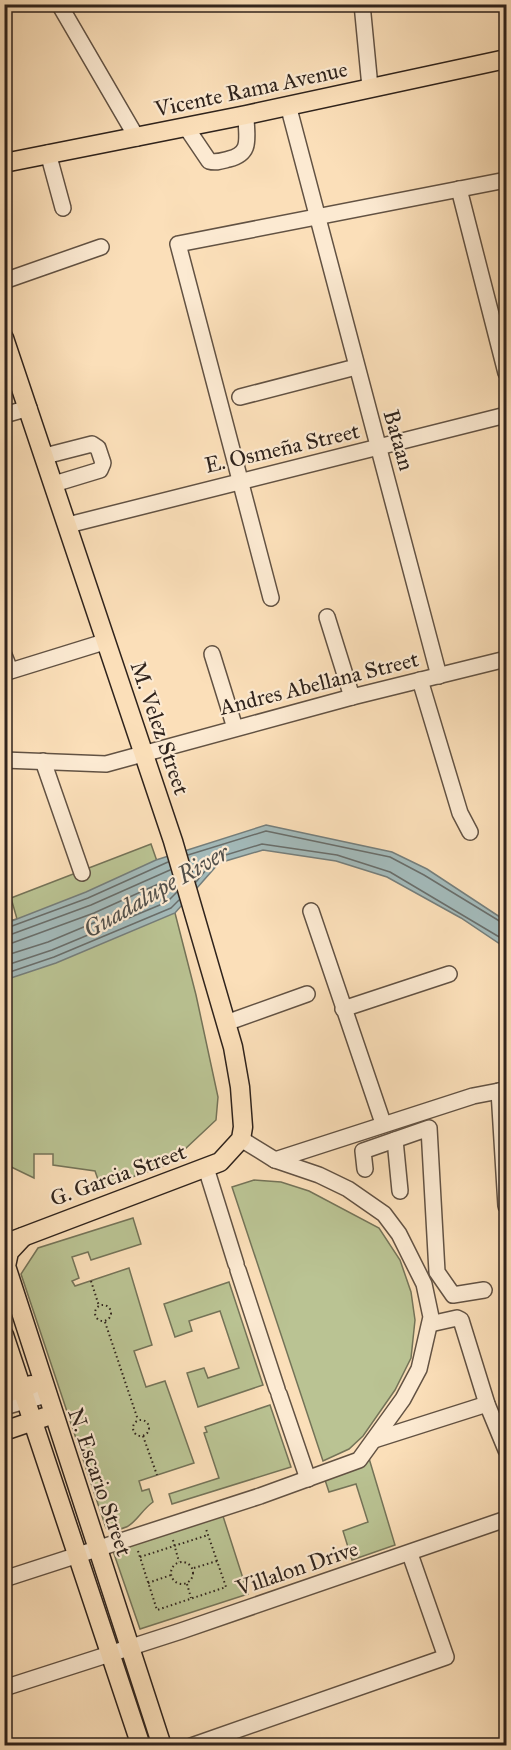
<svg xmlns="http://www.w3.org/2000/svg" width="511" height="1750" viewBox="0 0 511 1750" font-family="'IM FELL Great Primer',serif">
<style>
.green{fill:#bac393;stroke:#747358;stroke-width:1.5}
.water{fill:#a3baba;stroke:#757e7b;stroke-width:1.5}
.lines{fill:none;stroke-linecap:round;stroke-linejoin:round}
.shore{stroke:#696e6b;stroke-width:1.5}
.minor-casing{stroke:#625243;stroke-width:18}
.major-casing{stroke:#2f231c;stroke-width:21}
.path{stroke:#2f231c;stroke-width:2;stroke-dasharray:1.5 3;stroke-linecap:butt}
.minor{stroke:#fcead2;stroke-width:15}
.major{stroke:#fbdfb9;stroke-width:18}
.labels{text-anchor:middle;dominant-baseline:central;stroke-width:4.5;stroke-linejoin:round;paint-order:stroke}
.street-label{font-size:22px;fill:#2f231c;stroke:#fcead2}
.water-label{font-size:24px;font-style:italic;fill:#52504b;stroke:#fcead2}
</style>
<rect width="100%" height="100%" fill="#fbdfb9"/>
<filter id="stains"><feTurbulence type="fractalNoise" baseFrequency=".00333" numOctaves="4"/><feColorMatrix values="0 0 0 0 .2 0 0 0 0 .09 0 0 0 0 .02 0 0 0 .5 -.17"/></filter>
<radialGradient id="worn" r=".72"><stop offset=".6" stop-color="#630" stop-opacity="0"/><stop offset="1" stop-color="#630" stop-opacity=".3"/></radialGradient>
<!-- green -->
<g class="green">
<polygon points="151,844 175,913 196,995 218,1097 216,1120 169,1164 101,1188 95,1171 53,1165 53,1154 34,1154 34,1178 5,1164 4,1009 11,986 5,984 4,922 17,919 11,898"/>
<polygon points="254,1180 281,1182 309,1191 379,1228 400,1260 411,1292 415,1320 411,1358 395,1390 363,1436 349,1449 323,1461 232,1187"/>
<path d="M133,1218L141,1244L91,1260L88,1252L72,1257L79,1278L72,1281L75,1286L129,1268L152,1345L134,1351L146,1387L165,1381L194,1463L139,1481L142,1491L149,1489L153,1502C136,1514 133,1535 106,1528L21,1274L38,1248Z"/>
<polygon points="229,1282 263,1385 198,1407 187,1373 204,1368 208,1378 239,1368 220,1311 189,1321 192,1331 175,1337 164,1304"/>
<polygon points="270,1405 291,1467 172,1504 169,1494 219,1478 204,1433 207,1432 205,1427"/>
<polygon points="368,1455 395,1545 352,1560 343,1531 368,1522 356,1484 329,1492 324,1477"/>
<polygon points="222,1513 248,1594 140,1629 113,1551"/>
</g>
<!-- water -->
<polygon class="water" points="266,825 392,852 427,869 506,921 506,948 461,918 387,877 336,861 263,850 219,863 175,913 56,963 5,980 4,924 86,892 156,860"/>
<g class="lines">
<!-- shore -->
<g class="shore">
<polyline points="188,855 266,831 390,857 424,875 506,925"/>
<polyline points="196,882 216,858 262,844 337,855 390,872 506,941"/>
<polyline points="4,929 88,898 168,862"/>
<polyline points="4,937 91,905 170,870"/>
<polyline points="4,946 94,913 165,881 172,882 162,894 48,942 4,956"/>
<polyline points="4,966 52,950 167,902 177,892"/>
<polyline points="4,974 54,957 171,908 179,900"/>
</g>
<defs>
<g id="minor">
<polyline points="59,4 137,138"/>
<polyline points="362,4 370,87"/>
<polyline points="288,105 439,676"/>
<path d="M186,127L209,161C216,163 221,161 229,159C253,153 246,137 246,115"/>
<polyline points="48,153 63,208"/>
<polyline points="459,189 506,373"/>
<polyline points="4,281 101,247"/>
<polyline points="240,397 356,367"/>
<polyline points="4,415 29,408"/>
<polyline points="45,456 92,444 98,448 103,463 100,470 54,484"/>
<polyline points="68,525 506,415"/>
<polyline points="271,598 178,244 506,180"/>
<polyline points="327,617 352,697"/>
<polyline points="212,654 235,728"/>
<polyline points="4,655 10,670"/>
<polyline points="4,673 104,642"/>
<polyline points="420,680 460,813 470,832"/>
<polyline points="4,760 106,764 352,697 506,659"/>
<polyline points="43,761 82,873"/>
<polyline points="311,911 383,1123"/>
<polyline points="343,1009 449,974"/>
<polyline points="226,1023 307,994"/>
<polyline points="499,1091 506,1206"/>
<polyline points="395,1140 400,1191"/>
<polyline points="275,1160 473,1096 499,1091 506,1093"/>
<polyline points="206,1168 236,1264"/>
<polyline points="365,1169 363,1151 429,1128 437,1272 453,1295 484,1290"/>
<polyline points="238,1270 277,1389"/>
<polyline points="430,1324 457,1318 461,1320 487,1404 506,1450"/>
<polyline points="279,1394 308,1479"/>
<polyline points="4,1407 46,1395"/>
<polyline points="374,1440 487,1404"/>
<polyline points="4,1579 260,1496 359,1460 403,1399 419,1369 431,1317 424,1284 399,1234 384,1214 348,1189 319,1175 275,1160 241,1139"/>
<polyline points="4,1688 181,1631 506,1519"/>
<polyline points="191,1746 446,1657 410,1554"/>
</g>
<g id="major">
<polyline points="4,163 246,115 506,59"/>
<polyline points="4,338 173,841 233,1047 240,1087 243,1127 241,1139 220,1162 4,1244"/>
<polyline points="23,1237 9,1252 6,1266 162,1746"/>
<polyline points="4,1335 141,1746"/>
<polyline points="4,1394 31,1385"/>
<polyline points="4,1431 45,1417"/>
</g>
</defs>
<!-- minor casing -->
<use href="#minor" class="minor-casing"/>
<!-- major casing -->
<use href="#major" class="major-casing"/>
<!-- path -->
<g class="path">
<polyline points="91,1281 99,1306"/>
<circle cx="103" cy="1313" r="8"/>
<polyline points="105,1322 138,1420"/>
<circle cx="141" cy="1428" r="8"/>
<polyline points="143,1436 157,1475"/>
<polyline points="173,1540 179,1562"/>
<polyline points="138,1551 157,1610 226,1587 206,1529"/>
<polyline points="140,1557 208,1535"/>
<circle cx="182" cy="1573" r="11"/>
<polyline points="194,1568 217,1561"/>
<polyline points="148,1583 171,1575"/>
<polyline points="187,1584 191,1598"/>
</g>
<!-- minor -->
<use href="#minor" class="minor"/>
<!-- major -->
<use href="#major" class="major"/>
</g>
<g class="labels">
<!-- street labels -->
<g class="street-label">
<text transform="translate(251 89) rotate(-12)">Vicente Rama Avenue</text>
<text transform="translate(399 440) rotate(74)">Bataan</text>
<text transform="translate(282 448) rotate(-13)">E. Osmeña Street</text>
<text transform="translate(319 683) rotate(-14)">Andres Abellana Street</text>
<text transform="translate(160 728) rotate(71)">M. Velez Street</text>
<text transform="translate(118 1175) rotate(-20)">G. Garcia Street</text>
<text transform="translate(100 1482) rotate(71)">N. Escario Street</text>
<text transform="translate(297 1568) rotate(-19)">Villalon Drive</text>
</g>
<!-- water labels -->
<g class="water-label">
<text transform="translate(156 891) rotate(-30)">Guadalupe River</text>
</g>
</g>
<!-- margin -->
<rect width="511" height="1750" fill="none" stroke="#fbdfb9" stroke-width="24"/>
<rect x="6" y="6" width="499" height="1738" fill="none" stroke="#2f231c" stroke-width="3"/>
<rect x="12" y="12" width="487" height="1726" fill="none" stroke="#2f231c" stroke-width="1.5"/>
<rect width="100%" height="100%" filter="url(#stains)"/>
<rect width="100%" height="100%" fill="url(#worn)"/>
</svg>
